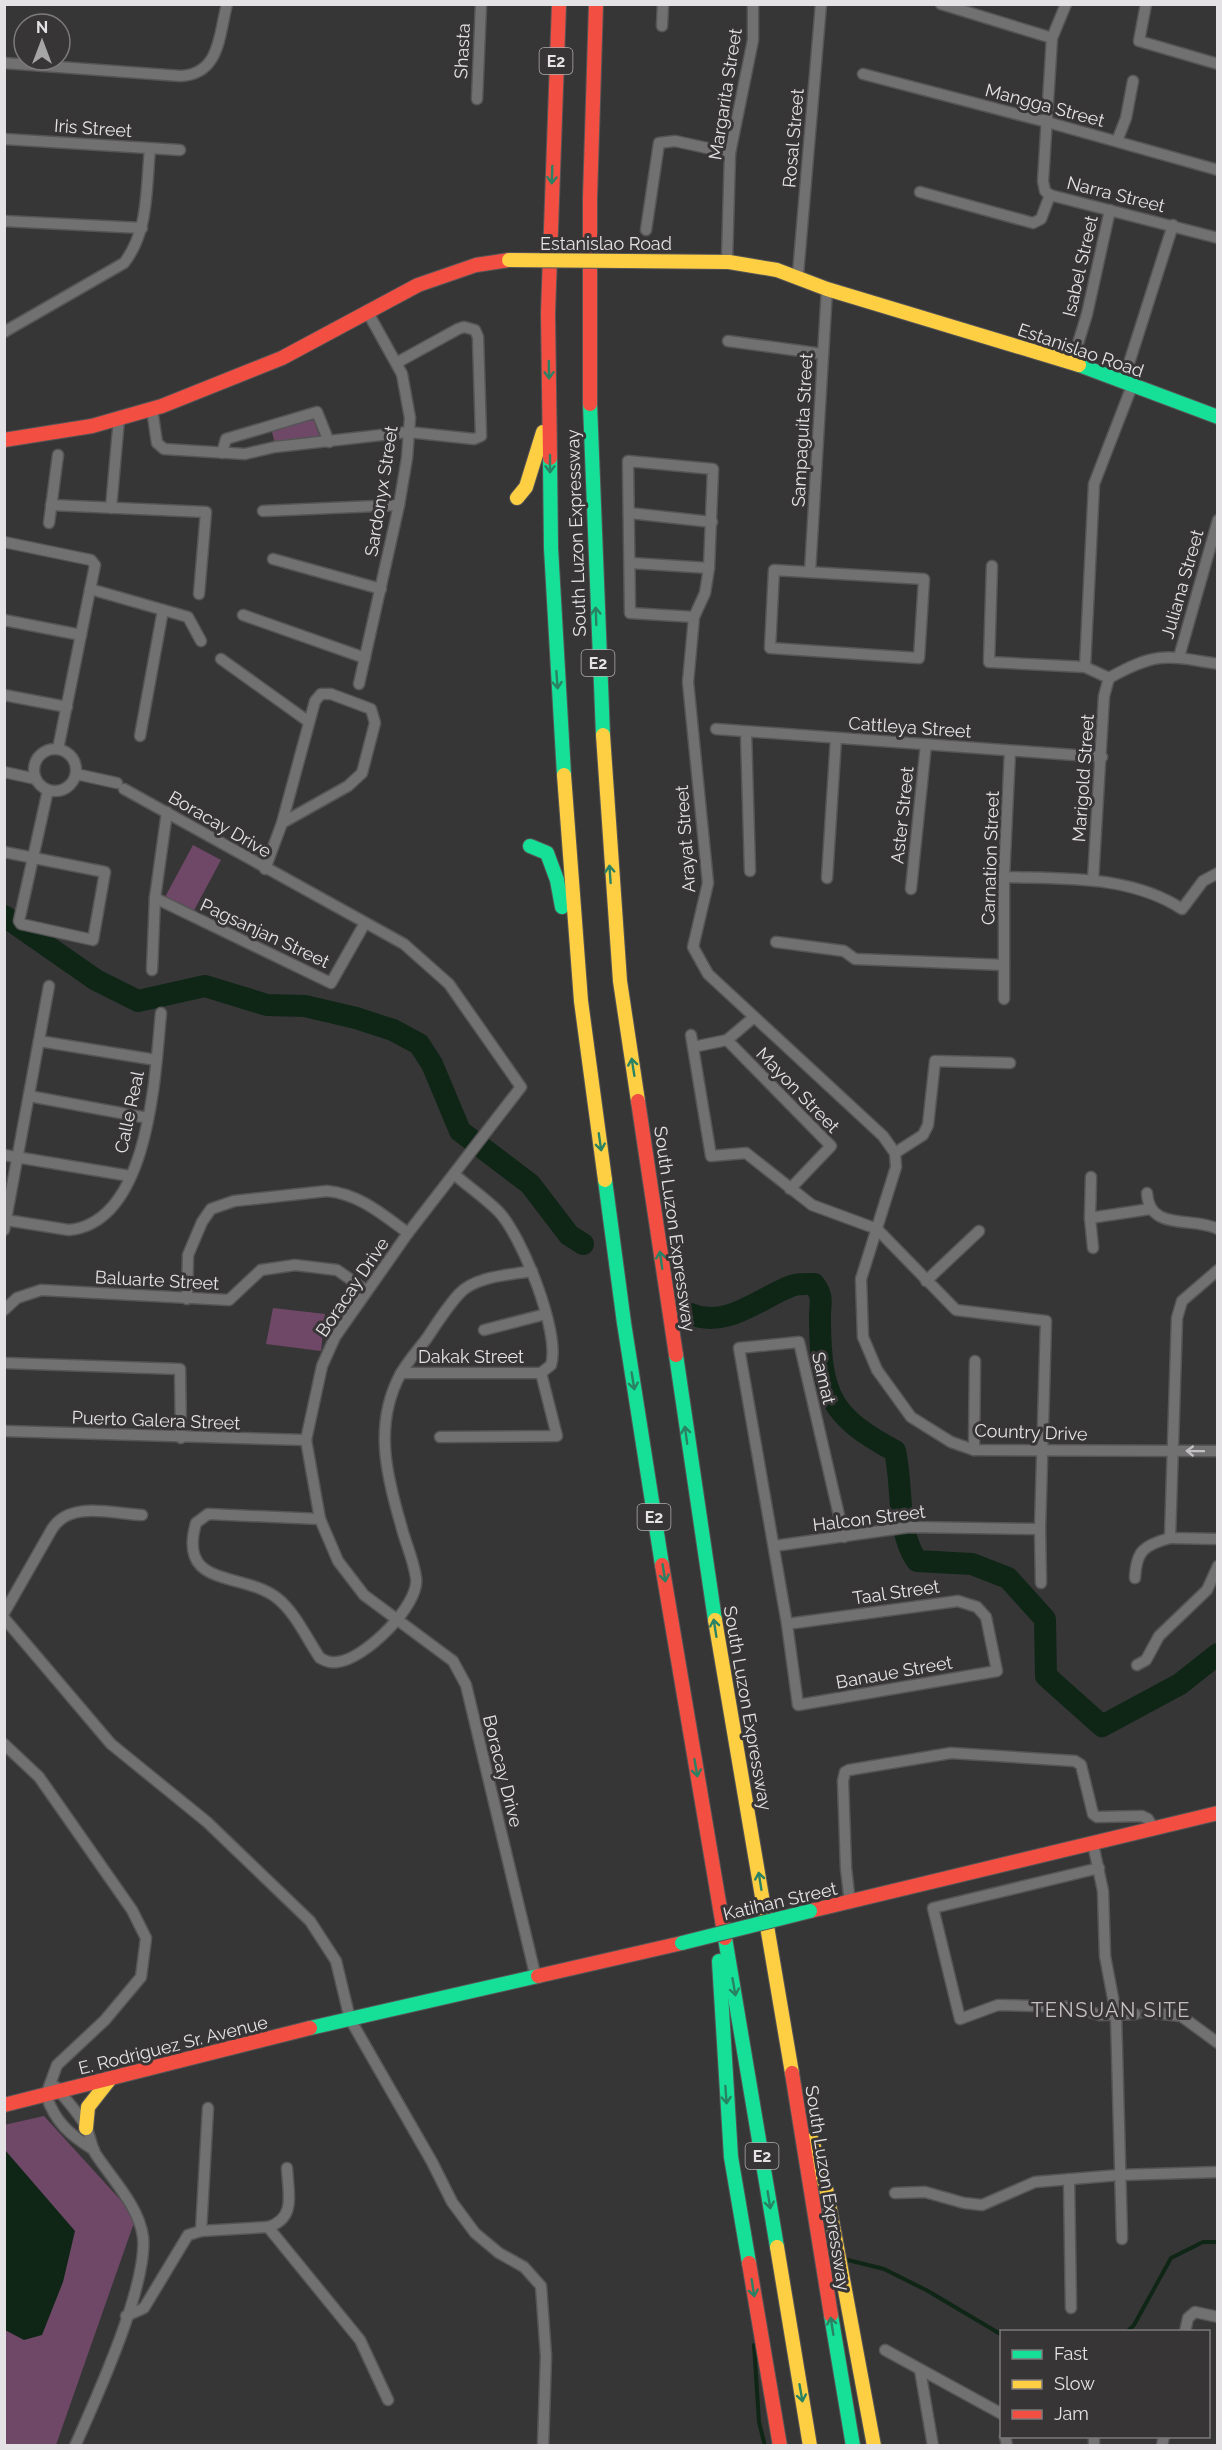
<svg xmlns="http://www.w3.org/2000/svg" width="1222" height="2450" viewBox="0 0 1222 2450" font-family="Raleway,sans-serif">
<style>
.green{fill:#6e4866}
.water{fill:#0f2617}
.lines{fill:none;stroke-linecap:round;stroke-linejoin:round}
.stream{stroke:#0f2617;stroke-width:4}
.river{stroke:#0f2617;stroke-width:22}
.street-tunnel{stroke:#515051;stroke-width:10;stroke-dasharray:10 5;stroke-linecap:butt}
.street-casing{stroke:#565556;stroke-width:13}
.fast-casing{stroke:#565556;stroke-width:16}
.slow-casing{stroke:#565556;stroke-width:16}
.jam-casing{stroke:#565556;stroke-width:16}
.street{stroke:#727172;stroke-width:10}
.fast{stroke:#16e098;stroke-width:14}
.slow{stroke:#ffcf43;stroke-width:14}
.jam{stroke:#f24e42;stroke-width:14}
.fast-bridge-casing{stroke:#565556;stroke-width:16;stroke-linecap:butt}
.slow-bridge-casing{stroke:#565556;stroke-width:16;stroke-linecap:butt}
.fast-bridge{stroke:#16e098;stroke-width:14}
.slow-bridge{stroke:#ffcf43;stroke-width:14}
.oneway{stroke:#298263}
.oneway2{stroke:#c2c0c2}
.labels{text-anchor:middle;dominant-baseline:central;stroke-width:6;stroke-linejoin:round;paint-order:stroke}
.shield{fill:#383537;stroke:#b0aeb0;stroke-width:1.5}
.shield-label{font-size:16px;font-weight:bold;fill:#e4e2e4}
.street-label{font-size:18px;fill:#e4e2e4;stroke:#383537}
.neighbourhood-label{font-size:20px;letter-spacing:1.5px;fill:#c3bfc2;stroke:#383537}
</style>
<rect width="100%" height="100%" fill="#373637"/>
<!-- green -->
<g class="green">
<polygon points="314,420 320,438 275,444 271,428"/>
<polygon points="193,845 221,860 192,914 164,899"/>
<polygon points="273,1308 325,1314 321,1351 266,1344"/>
<polygon points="44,2116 136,2217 56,2445 5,2445 4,2125"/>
</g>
<!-- water -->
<polygon class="water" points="5,2150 75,2231 63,2282 42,2335 24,2340 5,2330"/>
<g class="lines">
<!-- stream -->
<g class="stream">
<polyline points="848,2260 884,2269 928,2291 1002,2335"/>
<polyline points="1127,2332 1134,2325 1171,2258 1203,2242 1218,2242"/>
<polyline points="754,2345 759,2422 765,2446"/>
</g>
<!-- river -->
<g class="river">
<polyline points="4,916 96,980 138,1001 205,986 267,1005 305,1006 356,1018 393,1030 419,1044 432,1064 460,1131 530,1184 569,1235 583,1244"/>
<path d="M691,1314C726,1329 760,1298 791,1286C798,1283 806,1284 814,1284C825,1298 819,1305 820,1322C821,1395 830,1416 895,1451C903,1485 896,1531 917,1561L972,1564L1008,1578L1045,1619L1046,1676L1102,1726L1180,1684L1218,1654"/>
</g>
<!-- street-tunnel -->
<polyline class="street-tunnel" points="1135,2014 1154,2013"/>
<defs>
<g id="street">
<polyline points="941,4 1052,38"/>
<polyline points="1146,4 1139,41 1218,64"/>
<polyline points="662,26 663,4"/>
<path d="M4,63L181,76C220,74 219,35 227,4"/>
<polyline points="863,74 1047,122 1218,170"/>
<polyline points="477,99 481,4"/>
<polyline points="4,139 180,150"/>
<polyline points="1117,141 1126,118 1133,81"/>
<polyline points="920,192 1033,223 1041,219 1050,195"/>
<polyline points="1050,195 1045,191 1043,181 1052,38 1066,4"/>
<polyline points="1050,195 1218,238"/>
<polyline points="4,221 142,228"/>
<polyline points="646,230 659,143 675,141 730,153"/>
<polyline points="727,261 730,153 753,40 753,4"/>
<polyline points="798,274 821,4"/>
<path d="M4,332L124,263C149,231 146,188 150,149"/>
<polyline points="728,341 823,354"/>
<polyline points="1072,363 1087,314 1110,210"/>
<polyline points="1123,382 1173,225"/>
<polyline points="152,409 157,443 164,449 245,454 275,447 408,432 474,439 481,436 478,337 475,330 464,327 458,329 398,362"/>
<polyline points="222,453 226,439 317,412 329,442"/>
<polyline points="51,505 206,512 199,594"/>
<polyline points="111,508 119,419"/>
<polyline points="263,511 399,505"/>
<polyline points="629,513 712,522"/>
<polyline points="49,523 58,455"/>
<polyline points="4,542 91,560 95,565 58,749"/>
<polyline points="273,559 381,589"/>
<polyline points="631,563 709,568"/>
<path d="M992,566L989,662L1085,667L1109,678C1156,652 1165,655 1218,664"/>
<polygon points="774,570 924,579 919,658 770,648"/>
<polyline points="810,572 827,289"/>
<polyline points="90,589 188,617 201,641"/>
<polyline points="243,615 365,658"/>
<polyline points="694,617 630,613 628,461 713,469 709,568 705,593 694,617 688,682 708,883 693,947 708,974 883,1136 895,1153 896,1167 861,1279 863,1337 877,1370 911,1417 951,1442 974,1450 1218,1451"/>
<polyline points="4,620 81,635"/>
<polyline points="1179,657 1218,520"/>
<polyline points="221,659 309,722"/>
<polyline points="1085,667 1094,484 1132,386"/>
<polyline points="359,684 399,505 407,458 410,418 402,374 367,311"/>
<polyline points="4,695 67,707"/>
<polyline points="716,729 1102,757"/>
<polyline points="746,732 750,871"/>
<polyline points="140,736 163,610"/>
<circle cx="55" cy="770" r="21"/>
<polyline points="4,772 36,779"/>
<polyline points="76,774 117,783"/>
<polyline points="124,789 404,944 449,984 521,1087 408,1233 335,1337 322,1366 306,1440 320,1519 338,1561 364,1595 453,1661 466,1685 536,1978"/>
<polyline points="4,852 105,872 93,940 21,924 19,921 48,790"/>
<polyline points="265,869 282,823 315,701 321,694 331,694 371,709 375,723 362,773 348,786 282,823"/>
<path d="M1004,877C1064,879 1130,875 1182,909L1203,881L1218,873"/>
<polyline points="827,878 836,738"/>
<polyline points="1093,880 1104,696 1109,678"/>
<polyline points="911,889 926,744"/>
<polyline points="155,898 331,983 365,923"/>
<polyline points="776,942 844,951 855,959 1004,965"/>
<polyline points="152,970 155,898 167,812"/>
<polyline points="1004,999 1004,877 1010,751"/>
<polyline points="691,1035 711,1156 746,1153 812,1205 877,1229 956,1310 1046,1321 1040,1529 1041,1583"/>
<polyline points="727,1040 831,1146 790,1189"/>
<polyline points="39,1041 156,1060"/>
<polyline points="693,1047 727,1040 753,1018"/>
<polyline points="29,1096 148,1118"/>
<polyline points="895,1153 923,1135 928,1125 935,1061 1010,1063"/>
<polyline points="4,1155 130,1176"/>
<polyline points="1091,1177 1090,1218 1150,1209"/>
<path d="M1147,1193C1149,1232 1193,1216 1218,1229"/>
<polyline points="1090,1218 1093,1248"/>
<path d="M6,1220L69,1230C150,1222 155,1074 161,1013"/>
<polyline points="4,1230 49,986"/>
<polyline points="1218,1270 1182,1301 1177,1318 1170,1538 1218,1539"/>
<polyline points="926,1281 979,1231"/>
<path d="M187,1299L188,1255L202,1222L211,1209L234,1201L327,1191C359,1194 382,1214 408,1233"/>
<polyline points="4,1310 17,1298 41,1290 229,1300 261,1270 295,1265 337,1270 367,1291"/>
<polyline points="484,1330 546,1314"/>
<polyline points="4,1363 180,1369 181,1438"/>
<polyline points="401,1373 541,1373"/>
<polyline points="4,1431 306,1440"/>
<path d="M440,1437L557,1436L541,1373L551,1365C561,1333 521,1234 498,1211C485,1198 469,1187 455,1175"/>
<polyline points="974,1450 975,1361"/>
<path d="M320,1519L208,1514L196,1523C177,1589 242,1571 277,1598C295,1612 307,1639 320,1658C326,1661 330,1663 337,1662C364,1660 420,1605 416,1578C414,1561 405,1542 401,1525C386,1474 374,1424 400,1375C407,1362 418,1350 427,1338C437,1323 447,1307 459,1294C475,1276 510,1275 532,1271"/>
<polyline points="774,1546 909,1527 1040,1529"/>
<path d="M1135,1578C1136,1551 1144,1545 1170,1538"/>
<path d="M4,1613L52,1529C70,1500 113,1514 142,1515"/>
<polyline points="4,1618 111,1744 207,1822 310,1921 336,1961 350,2019 432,2162 452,2202 475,2233 499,2253 524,2267 541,2286 546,2356 543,2446"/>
<polyline points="787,1624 958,1601 977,1607 986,1617 997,1671 798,1705 787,1624 739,1348 799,1342 844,1537"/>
<polyline points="1137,1665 1146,1660 1159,1636 1207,1590 1218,1566"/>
<path d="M4,1744L39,1777L132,1910L146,1938L141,1977L105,2020L57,2065L46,2095C55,2122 70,2135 94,2150"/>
<polyline points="1093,1844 1103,1891 1105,1956 1116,2014 1122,2239"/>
<polyline points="1099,1868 933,1908 960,2019 998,2005 1074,2007 1100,2015 1135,2014"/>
<polyline points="850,1903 846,1868 843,1781 845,1772 849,1770 951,1753 1075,1761 1081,1765 1093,1814 1097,1817 1142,1816 1148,1819 1154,1829"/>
<polyline points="1154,2013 1181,2016 1218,2043"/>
<path d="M56,2087C66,2100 79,2113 86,2127C90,2135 91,2145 95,2153C111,2178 139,2206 143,2237C148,2285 96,2399 75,2446"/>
<polyline points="1069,2179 1071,2308"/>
<polyline points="895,2193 925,2192 964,2203 982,2205 1035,2182 1120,2175 1218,2172"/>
<path d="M268,2227C297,2218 288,2193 287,2168"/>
<polyline points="201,2231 208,2108"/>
<polyline points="126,2316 144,2308 188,2235 201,2231 268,2227 360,2340 388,2400"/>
<polyline points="1185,2332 1188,2318 1195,2312 1218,2317"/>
<polyline points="885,2350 1002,2414"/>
<polyline points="920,2370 933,2446"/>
<polyline points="1005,2436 1007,2446"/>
<polyline points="1094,2436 1094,2446"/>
<polyline points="1162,2446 1164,2436"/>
</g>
<g id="fast">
<polyline points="1079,365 1218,417"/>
<polyline points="590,404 603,735"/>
<polyline points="550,458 551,548 564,775"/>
<polyline points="530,846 547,853 557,880 562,907"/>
<polyline points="605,1180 624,1323 662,1565"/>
<polyline points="676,1355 715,1620"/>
<polyline points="725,1938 777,2247"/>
<polyline points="719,1961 731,2157 749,2263"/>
<polyline points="310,2028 538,1976"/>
<polyline points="831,2315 853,2446"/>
</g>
<g id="slow">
<polyline points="627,261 729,262 777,270 827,289 1079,365"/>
<polyline points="517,498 526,487 543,432"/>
<polyline points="603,735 620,981 638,1101"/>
<polyline points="564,775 581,1001 605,1180"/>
<polyline points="715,1620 792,2073"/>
<polyline points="86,2128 88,2107 110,2079"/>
<polyline points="812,2140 826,2188 874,2446"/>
<polyline points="777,2247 810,2446"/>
</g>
<g id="jam">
<polyline points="590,404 590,198 596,4"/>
<polyline points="4,440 92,426 162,406 282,358 418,285 476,265 509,260"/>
<polyline points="550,458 548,313 559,4"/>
<polyline points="638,1101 676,1355"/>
<polyline points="662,1565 725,1938"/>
<polyline points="810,1911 1218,1813"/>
<polyline points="538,1976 682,1943"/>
<polyline points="792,2073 831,2315"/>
<polyline points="4,2105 310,2028"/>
<polyline points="749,2263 780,2446"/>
</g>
</defs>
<!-- street casing -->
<use href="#street" class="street-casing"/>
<!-- fast casing -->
<use href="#fast" class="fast-casing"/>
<!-- slow casing -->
<use href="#slow" class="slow-casing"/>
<!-- jam casing -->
<use href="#jam" class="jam-casing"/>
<!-- street -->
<use href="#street" class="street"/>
<!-- fast -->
<use href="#fast" class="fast"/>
<!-- slow -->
<use href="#slow" class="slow"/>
<!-- jam -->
<use href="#jam" class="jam"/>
<defs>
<polyline id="fast-bridge" points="682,1943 810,1911"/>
<polyline id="slow-bridge" points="509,260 627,261"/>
</defs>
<!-- fast-bridge casing -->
<use href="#fast-bridge" class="fast-bridge-casing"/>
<!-- slow-bridge casing -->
<use href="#slow-bridge" class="slow-bridge-casing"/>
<!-- fast-bridge -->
<use href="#fast-bridge" class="fast-bridge"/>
<!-- slow-bridge -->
<use href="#slow-bridge" class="slow-bridge"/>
</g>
<!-- one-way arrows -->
<defs><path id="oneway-shaft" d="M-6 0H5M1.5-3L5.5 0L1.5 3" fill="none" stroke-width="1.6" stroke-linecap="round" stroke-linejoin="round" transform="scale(1.5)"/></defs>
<g class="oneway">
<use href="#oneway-shaft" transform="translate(552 175) rotate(92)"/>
<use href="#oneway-shaft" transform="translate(549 370) rotate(89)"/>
<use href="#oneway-shaft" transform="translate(550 464) rotate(90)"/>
<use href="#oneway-shaft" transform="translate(596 616) rotate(-92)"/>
<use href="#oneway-shaft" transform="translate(557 680) rotate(86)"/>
<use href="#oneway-shaft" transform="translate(610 874) rotate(-94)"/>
<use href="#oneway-shaft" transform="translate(633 1067) rotate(-99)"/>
<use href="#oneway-shaft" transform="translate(600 1142) rotate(82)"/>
<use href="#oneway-shaft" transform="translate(661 1260) rotate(-98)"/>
<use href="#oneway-shaft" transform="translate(633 1381) rotate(81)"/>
<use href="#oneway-shaft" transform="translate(686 1435) rotate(-98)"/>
<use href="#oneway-shaft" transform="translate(664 1573) rotate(81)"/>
<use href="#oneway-shaft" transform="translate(715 1628) rotate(-99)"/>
<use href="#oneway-shaft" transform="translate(696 1768) rotate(80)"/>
<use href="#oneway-shaft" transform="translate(760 1881) rotate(-99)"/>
<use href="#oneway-shaft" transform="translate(734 1987) rotate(80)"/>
<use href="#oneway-shaft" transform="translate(726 2095) rotate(86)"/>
<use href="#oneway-shaft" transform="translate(769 2200) rotate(81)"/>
<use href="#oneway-shaft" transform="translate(753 2288) rotate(81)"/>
<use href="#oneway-shaft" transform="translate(832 2326) rotate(-99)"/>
<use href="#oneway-shaft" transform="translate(801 2393) rotate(80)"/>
</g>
<use class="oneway2" href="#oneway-shaft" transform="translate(1195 1451) rotate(-179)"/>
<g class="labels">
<!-- shield labels -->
<g class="shield">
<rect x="539.5" y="48" width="33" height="26" rx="4.5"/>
<rect x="581.5" y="650" width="33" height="26" rx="4.5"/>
<rect x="637.5" y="1504" width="33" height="26" rx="4.5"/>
<rect x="745.5" y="2143" width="33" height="26" rx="4.5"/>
</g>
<g class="shield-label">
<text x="556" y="61">E2</text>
<text x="598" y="663">E2</text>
<text x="654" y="1517">E2</text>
<text x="762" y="2156">E2</text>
</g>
<!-- street labels -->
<g class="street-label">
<text transform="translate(462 51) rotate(-87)">Shasta</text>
<text transform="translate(725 94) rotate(-81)">Margarita Street</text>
<text transform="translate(1045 105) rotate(15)">Mangga Street</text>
<text transform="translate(93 128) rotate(4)">Iris Street</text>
<text transform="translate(793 138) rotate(-85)">Rosal Street</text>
<text transform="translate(1116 194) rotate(14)">Narra Street</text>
<text x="606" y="243">Estanislao Road</text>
<text transform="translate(1080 266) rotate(-77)">Isabel Street</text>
<text transform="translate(1081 350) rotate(19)">Estanislao Road</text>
<text transform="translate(802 430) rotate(-87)">Sampaguita Street</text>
<text transform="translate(381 491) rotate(-81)">Sardonyx Street</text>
<text transform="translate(576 533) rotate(-92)">South Luzon Expressway</text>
<text transform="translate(1182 584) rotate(-74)">Juliana Street</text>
<text transform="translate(910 727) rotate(4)">Cattleya Street</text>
<text transform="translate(1083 778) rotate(-86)">Marigold Street</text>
<text transform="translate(902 815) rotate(-84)">Aster Street</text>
<text transform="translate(220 824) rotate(30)">Boracay Drive</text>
<text transform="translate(685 839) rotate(-94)">Arayat Street</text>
<text transform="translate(990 858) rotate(-88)">Carnation Street</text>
<text transform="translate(265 933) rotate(25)">Pagsanjan Street</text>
<text transform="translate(798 1090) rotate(46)">Mayon Street</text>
<text transform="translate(129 1112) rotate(-78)">Calle Real</text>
<text transform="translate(675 1229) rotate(82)">South Luzon Expressway</text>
<text transform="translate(157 1280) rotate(3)">Baluarte Street</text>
<text transform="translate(352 1287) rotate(-56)">Boracay Drive</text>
<text x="471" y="1356">Dakak Street</text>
<text transform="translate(824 1378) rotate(77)">Samat</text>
<text transform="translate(156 1420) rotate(2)">Puerto Galera Street</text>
<text transform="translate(1031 1432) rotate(2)">Country Drive</text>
<text transform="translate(869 1518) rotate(-7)">Halcon Street</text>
<text transform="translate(896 1592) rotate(-8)">Taal Street</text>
<text transform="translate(894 1672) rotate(-10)">Banaue Street</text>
<text transform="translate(748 1708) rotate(80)">South Luzon Expressway</text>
<text transform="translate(503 1771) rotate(76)">Boracay Drive</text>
<text transform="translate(780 1901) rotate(-13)">Katihan Street</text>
<text transform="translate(173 2045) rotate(-14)">E. Rodriguez Sr. Avenue</text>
<text transform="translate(828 2188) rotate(81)">South Luzon Expressway</text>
</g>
<!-- neighbourhood labels -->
<g class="neighbourhood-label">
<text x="1111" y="2010">TENSUAN SITE</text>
</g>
</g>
<!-- border -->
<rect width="1222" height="2450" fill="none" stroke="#e4e2e4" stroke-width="12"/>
<!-- legend -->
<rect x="1000" y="2330" width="210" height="108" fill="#383537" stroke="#7d7a7c" stroke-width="1.5"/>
<rect x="1012" y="2350" width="30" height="9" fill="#16e098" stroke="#7d7a7c" stroke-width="1.5"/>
<text x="1054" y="2360" font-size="18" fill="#e4e2e4">Fast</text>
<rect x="1012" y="2380" width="30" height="9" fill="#ffcf43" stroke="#7d7a7c" stroke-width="1.5"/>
<text x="1054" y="2390" font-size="18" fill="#e4e2e4">Slow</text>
<rect x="1012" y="2410" width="30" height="9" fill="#f24e42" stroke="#7d7a7c" stroke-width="1.5"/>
<text x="1054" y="2420" font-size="18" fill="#e4e2e4">Jam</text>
<!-- north arrow -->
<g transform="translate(42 42)"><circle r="28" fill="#383537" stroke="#7d7a7c" stroke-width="1.5"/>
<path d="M0-4.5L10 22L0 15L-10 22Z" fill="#a7a6a7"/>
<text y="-9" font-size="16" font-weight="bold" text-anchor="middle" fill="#e4e2e4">N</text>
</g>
</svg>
